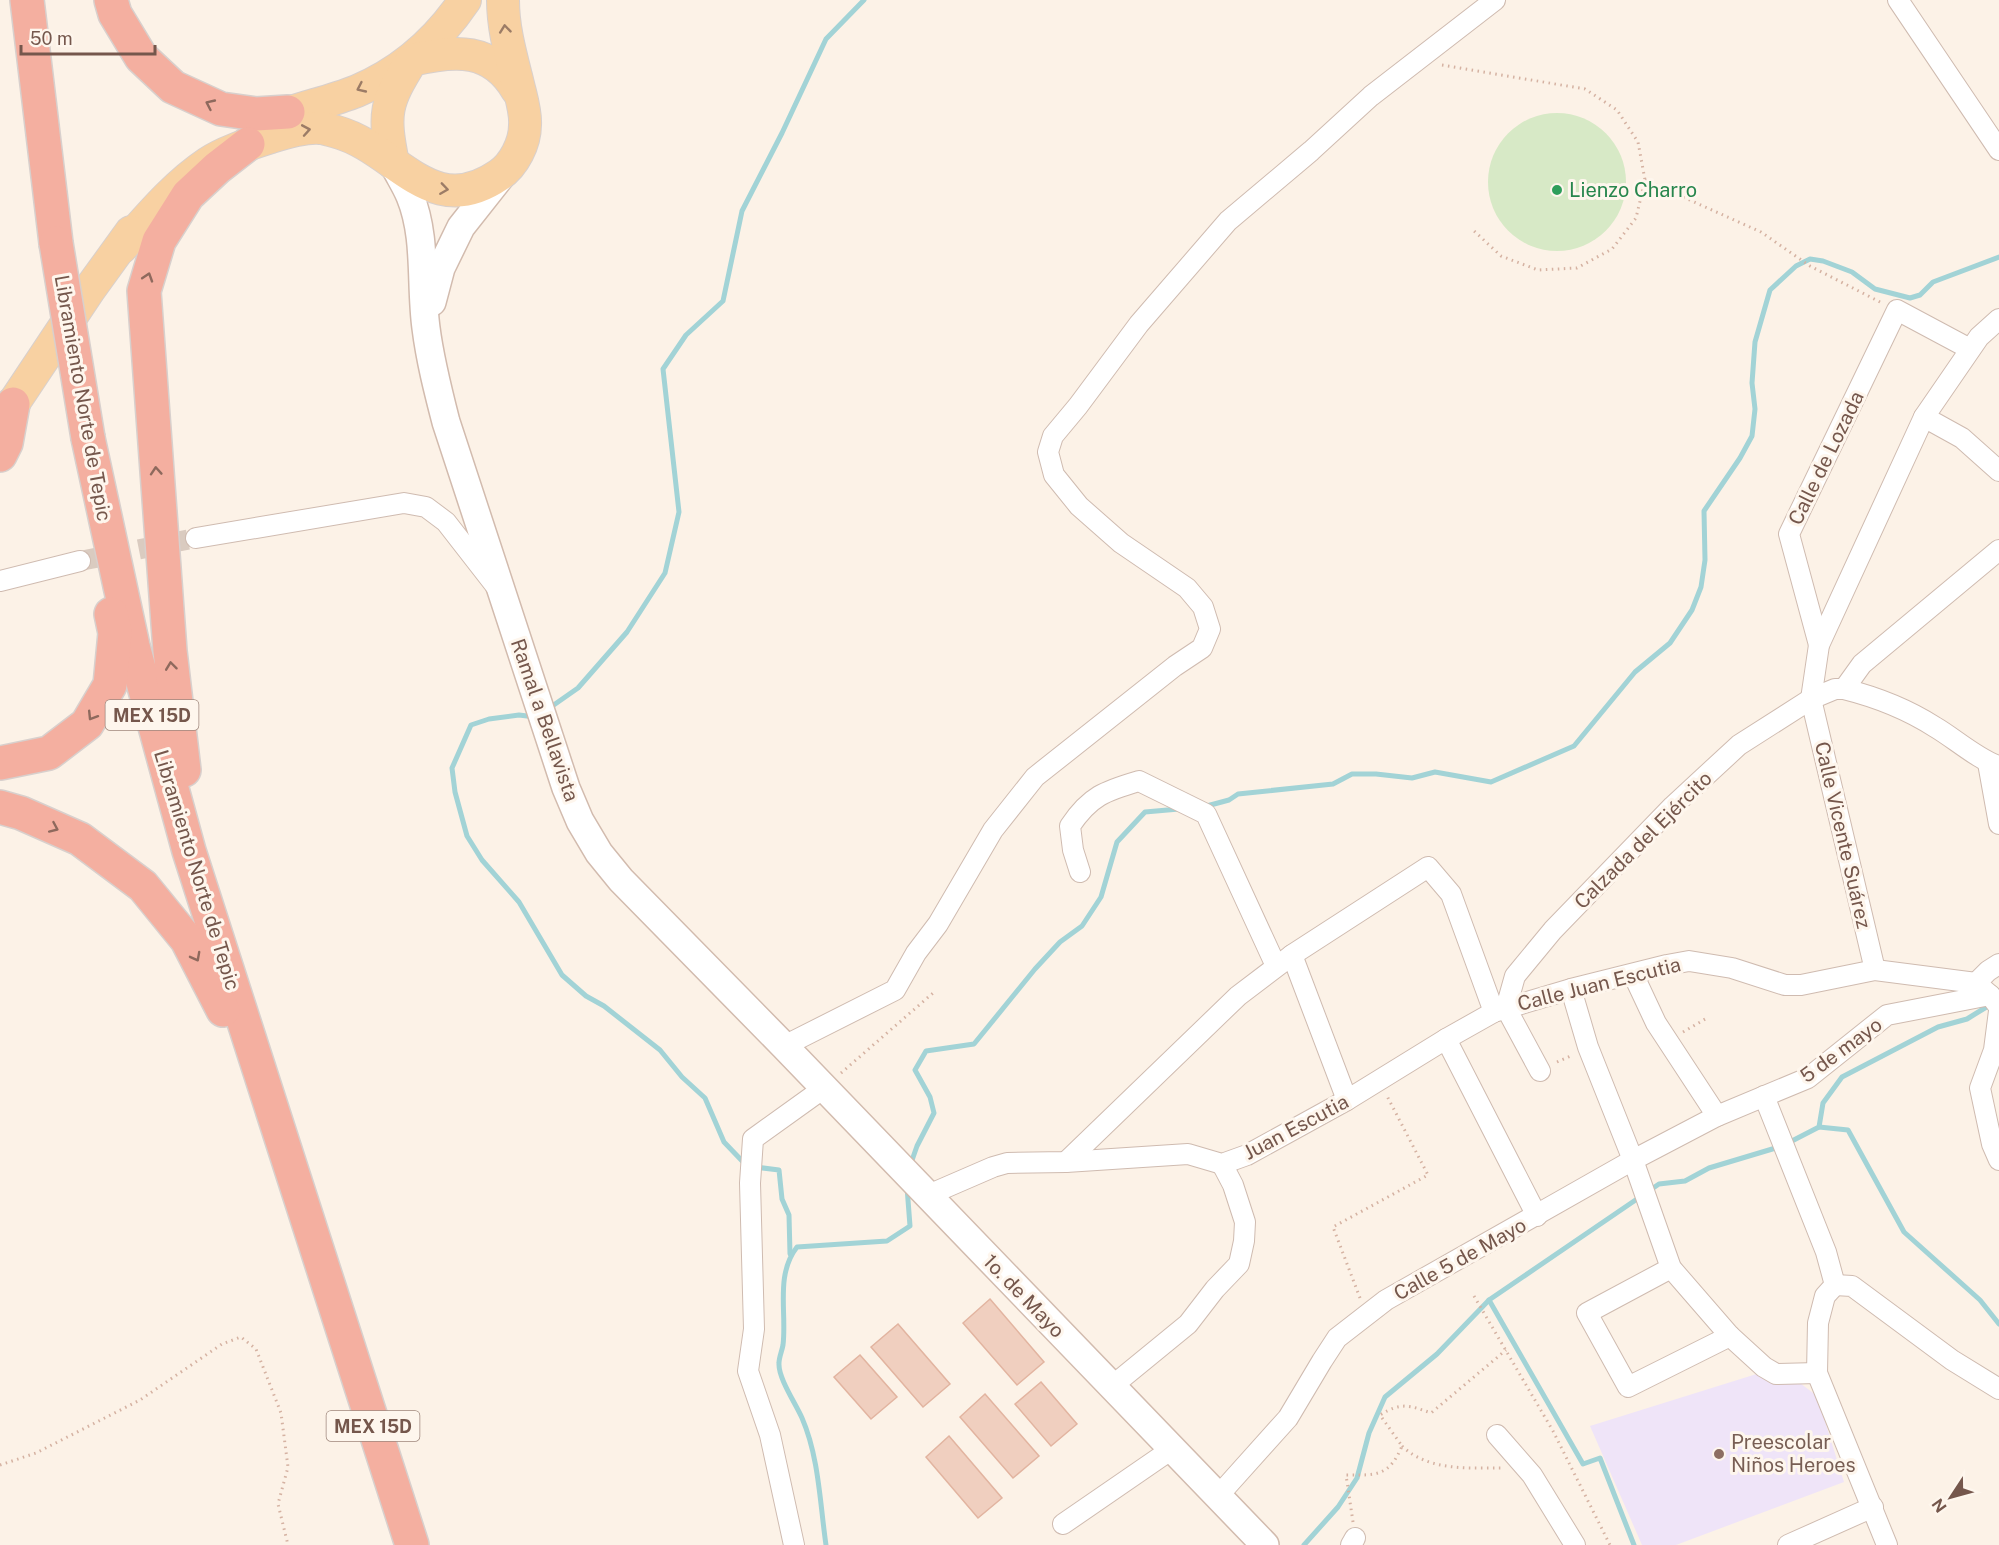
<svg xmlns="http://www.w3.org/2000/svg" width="1999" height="1545" viewBox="0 0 1999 1545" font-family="'Public Sans',sans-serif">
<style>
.education{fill:#efe4f8}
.green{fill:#d7e9c6}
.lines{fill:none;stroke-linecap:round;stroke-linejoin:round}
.stream{stroke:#a2d3d6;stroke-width:5}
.building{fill:#f0cfbf;stroke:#e2b4a0;stroke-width:1.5}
.street-tunnel{stroke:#dacbc0;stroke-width:20;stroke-dasharray:20 10;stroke-linecap:butt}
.street-casing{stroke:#cfbbb0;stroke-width:22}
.secondary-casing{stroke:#d2bbae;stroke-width:30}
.primary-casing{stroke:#d8d0cd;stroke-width:34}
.highway-casing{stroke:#d8d0cd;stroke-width:36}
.path{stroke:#d5b2a2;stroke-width:3;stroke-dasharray:1.5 4.5;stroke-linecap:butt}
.street{stroke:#fff;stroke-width:20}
.secondary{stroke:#fff;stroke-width:27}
.primary{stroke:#f8d1a2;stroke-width:32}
.highway{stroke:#f4afa0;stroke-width:33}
.highway-bridge-casing{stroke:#d8d0cd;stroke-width:36;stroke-linecap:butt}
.highway-bridge{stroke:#f4afa0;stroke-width:33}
.oneway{stroke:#9c7c66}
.oneway2{stroke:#8e695d}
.leisure-dot{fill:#2e9e5b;stroke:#fef6ed;stroke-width:2}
.education-dot{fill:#8d6e63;stroke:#fef6ed;stroke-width:2}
.labels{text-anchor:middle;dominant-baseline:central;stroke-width:6;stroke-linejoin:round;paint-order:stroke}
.shield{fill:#fef6ed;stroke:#9e877c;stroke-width:1.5}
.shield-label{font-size:18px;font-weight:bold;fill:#75574c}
.leisure-label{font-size:20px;fill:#27864d;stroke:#fef6ed;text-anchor:start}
.street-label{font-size:20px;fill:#75574c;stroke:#fef6ed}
.education-label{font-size:20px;fill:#785e54;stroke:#fef6ed;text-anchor:start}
</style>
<rect width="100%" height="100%" fill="#fcf2e7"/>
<!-- education -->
<polygon class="education" points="1779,1367 1817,1396 1844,1482 1676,1545 1642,1545 1590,1426"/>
<!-- green -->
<circle class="green" cx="1557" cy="182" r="69"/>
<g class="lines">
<!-- stream -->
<g class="stream">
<polyline points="548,709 578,688 627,632 665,573 679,512 663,369 686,335 723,301 742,211 782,133 826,39 864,0"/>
<polyline points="535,717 519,715 489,719 471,725 452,768 455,792 467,836 482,860 519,902 562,975 586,996 604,1006 660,1050 682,1077 705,1098 724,1142 746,1165"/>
<polyline points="1203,807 1229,800 1238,794 1333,784 1352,774 1376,774 1412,778 1435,772 1491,782 1574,746 1635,672 1670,643 1692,610 1701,587 1705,560 1704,511 1740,458 1752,436 1755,409 1752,383 1755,342 1770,290 1796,266 1810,259 1823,261 1852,272 1875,289 1910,298 1920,295 1933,282 1999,257"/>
<polyline points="1819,1127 1848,1130 1904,1232 1980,1300 1999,1324"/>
<polyline points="1788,1143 1819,1127 1823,1103 1842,1077 1938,1027 1967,1019 1993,1003"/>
<polyline points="910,1166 917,1146 934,1113 930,1097 915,1070 926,1051 974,1044 1035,969 1060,942 1082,926 1101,897 1117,842 1145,812 1179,809"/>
<polyline points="755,1167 779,1170 782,1199 789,1215 790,1254"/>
<polyline points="1489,1300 1583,1464 1600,1458 1634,1545"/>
<path d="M826,1545C820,1504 819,1457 802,1418C796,1404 778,1378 779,1363C779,1357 782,1351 783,1345C787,1313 775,1275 797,1247L887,1241L910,1226L907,1187"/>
<polyline points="1304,1545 1338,1507 1357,1478 1369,1433 1385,1397 1437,1354 1489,1300 1659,1184 1685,1181 1709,1168 1779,1147"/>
</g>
</g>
<!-- building -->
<g class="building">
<polygon points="990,1299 1044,1362 1017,1385 963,1323"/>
<polygon points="898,1324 950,1384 923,1407 871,1347"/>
<polygon points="860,1355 897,1397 871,1419 834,1377"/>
<polygon points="1041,1382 1077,1424 1051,1446 1015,1404"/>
<polygon points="985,1394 1039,1456 1013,1478 960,1417"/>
<polygon points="949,1436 1002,1498 978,1518 926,1457"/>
</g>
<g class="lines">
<!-- street-tunnel -->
<polyline class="street-tunnel" points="80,561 196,538"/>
<defs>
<g id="street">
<polyline points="1898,0 1999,150"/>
<polyline points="1924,417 1962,438 1999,471"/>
<polyline points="196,538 404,503 426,507 446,522 495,585"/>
<polyline points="0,581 80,561"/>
<polyline points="1819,645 1789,534 1897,310 1970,349"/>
<path d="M1844,689C1876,697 1907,709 1935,727C1954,738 1980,761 1999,766"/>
<polyline points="1988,763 1999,824"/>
<path d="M1080,872L1073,850L1070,826C1090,796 1105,791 1139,781L1206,814L1276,966"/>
<polyline points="1292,955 1347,1100"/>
<polyline points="1875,970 1811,699 1819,645 1924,417 1979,337 1999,319"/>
<polyline points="1633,974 1656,1023 1717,1116"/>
<polyline points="1976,983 1988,971 1999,964"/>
<polyline points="1571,989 1588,1047 1633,1160 1671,1268 1730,1336 1764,1367 1776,1374 1817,1373"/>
<polyline points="1506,1008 1515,976 1553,930 1673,806 1739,745 1811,699 1835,689 1844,689 1862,664 1999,550"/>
<polyline points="1506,1008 1540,1071"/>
<polyline points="1999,1011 1994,1050 1980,1088 1992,1144 1999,1160"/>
<polyline points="1446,1039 1537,1216"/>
<polyline points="784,1046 895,990 916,953 938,924 993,830 1035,777 1175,666 1202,648 1210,629 1203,607 1187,588 1121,543 1079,506 1054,475 1048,452 1053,436 1078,406 1139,324 1228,221 1311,151 1371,96 1495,0"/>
<polyline points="1764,1096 1826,1252 1835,1285"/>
<polyline points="1066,1162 1238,996 1292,955 1428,867 1451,894 1494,1012"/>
<polyline points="926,1196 993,1167 1007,1163 1066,1162 1188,1154 1222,1164 1247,1155 1347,1100 1446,1039 1494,1012 1571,989 1667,965 1689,961 1732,968 1785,985 1801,985 1875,970 1976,983 1990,995 1999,1007"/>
<polyline points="1671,1268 1587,1313 1628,1387 1730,1336"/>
<polyline points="1835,1285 1825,1296 1818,1323 1817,1373 1887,1545"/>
<polyline points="1835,1285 1852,1286 1952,1360 1999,1389"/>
<polyline points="1111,1387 1188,1324 1215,1289 1239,1264 1244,1241 1245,1222 1233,1185 1222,1164"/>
<polyline points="1497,1435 1532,1475 1575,1545"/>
<polyline points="1218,1496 1288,1418 1322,1361 1337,1338 1386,1300 1633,1160 1717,1116 1808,1078 1887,1015 1990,995"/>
<polyline points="1063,1524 1172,1449"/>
<polyline points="794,1545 770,1435 748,1371 754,1329 750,1183 753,1139 824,1088"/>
<polyline points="1351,1545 1355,1538"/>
<polyline points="1788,1545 1873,1507"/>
</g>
<g id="secondary">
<path d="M393,163C398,174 405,184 410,196C427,237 420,284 426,328C430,360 438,391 446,422L566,788L580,821L599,853L621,880L784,1046L1265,1545"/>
<polyline points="432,302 441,268 461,227 502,175"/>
</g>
<g id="primary">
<path d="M264,122C294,109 327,103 357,91C402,72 438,40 465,0"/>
<path d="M393,163C383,113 385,103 412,60C455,50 492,47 517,90"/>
<path d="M121,248C148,218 174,186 208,163C226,151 250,144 271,137C284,133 307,127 320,128C325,128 332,131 337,132C397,149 431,222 499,175C514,165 525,143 525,125C526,112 521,97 518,84C511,56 503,29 503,0"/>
<polyline points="13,404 89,290 131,232"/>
</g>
<g id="highway">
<polyline points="27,0 56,243"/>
<polyline points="111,0 115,14 141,57 173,87 221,109 256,114 288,112"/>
<polyline points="88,438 133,646 189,851 412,1545"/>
<polyline points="0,455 6,443 13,404"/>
<polyline points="0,763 49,753 87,724 110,685 115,633 111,614"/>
<polyline points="184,770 170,651 144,291 159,241 188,195 217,168 248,144"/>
<polyline points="0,807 21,813 80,839 143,886 187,940 223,1010"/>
</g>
</defs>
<!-- street casing -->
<use href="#street" class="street-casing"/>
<!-- secondary casing -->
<use href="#secondary" class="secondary-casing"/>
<!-- primary casing -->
<use href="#primary" class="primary-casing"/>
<!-- highway casing -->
<use href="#highway" class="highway-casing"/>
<!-- path -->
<g class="path">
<polyline points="1442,65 1585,89 1617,110 1638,142 1645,180 1636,218 1612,249 1577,268 1538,270 1501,256 1472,229"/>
<polyline points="1645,180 1761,232 1810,266 1882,303"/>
<polyline points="1683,1032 1707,1018"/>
<polyline points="1557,1062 1573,1055"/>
<polyline points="841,1073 933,993"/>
<polyline points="1474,1296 1553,1431 1610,1545"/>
<polyline points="1360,1298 1333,1227 1428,1175 1387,1096"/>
<path d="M1402,1446C1428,1471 1467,1468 1501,1468"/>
<polyline points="0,1465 36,1453 140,1400 222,1344 241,1337 256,1349 281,1413 288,1467 278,1504 288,1545"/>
<path d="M1353,1522L1346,1475C1376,1475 1389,1477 1402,1446L1380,1415C1401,1402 1409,1405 1431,1413L1506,1350"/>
</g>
<!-- street -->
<use href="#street" class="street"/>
<!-- secondary -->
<use href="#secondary" class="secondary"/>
<!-- primary -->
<use href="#primary" class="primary"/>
<!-- highway -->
<use href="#highway" class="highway"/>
<defs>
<polyline id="highway-bridge" points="56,243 88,438"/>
</defs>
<!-- highway-bridge casing -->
<use href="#highway-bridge" class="highway-bridge-casing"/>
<!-- highway-bridge -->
<use href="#highway-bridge" class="highway-bridge"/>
</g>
<!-- one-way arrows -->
<defs><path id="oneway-chevron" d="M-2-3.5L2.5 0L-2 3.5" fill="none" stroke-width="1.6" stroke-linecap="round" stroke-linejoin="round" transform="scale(1.5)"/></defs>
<g class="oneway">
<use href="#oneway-chevron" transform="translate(505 29) rotate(-96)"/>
<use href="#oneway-chevron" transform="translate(361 88) rotate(155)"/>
<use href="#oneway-chevron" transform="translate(306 130) rotate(-10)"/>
<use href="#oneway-chevron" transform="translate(444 189) rotate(8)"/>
</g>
<g class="oneway2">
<use href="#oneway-chevron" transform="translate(210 104) rotate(-155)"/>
<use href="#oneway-chevron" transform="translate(148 277) rotate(-72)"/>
<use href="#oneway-chevron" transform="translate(156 471) rotate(-94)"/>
<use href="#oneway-chevron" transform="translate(171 666) rotate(-97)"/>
<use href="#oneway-chevron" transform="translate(92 716) rotate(122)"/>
<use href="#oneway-chevron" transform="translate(54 828) rotate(24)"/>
<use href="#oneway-chevron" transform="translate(196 957) rotate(62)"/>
</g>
<!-- markers -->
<circle class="leisure-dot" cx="1557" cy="190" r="6"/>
<circle class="education-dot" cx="1719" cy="1454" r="6"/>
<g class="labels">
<!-- shield labels -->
<g class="shield">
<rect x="105.5" y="700" width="93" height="30" rx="4.5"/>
<rect x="326.5" y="1411" width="93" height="30" rx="4.5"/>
</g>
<g class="shield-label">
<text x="152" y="715">MEX 15D</text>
<text x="373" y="1426">MEX 15D</text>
</g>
<!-- leisure labels -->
<g class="leisure-label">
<text x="1569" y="190">Lienzo Charro</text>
</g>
<!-- street labels -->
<g class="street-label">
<text transform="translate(83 398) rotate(80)">Libramiento Norte de Tepic</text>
<text transform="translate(1826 458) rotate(-64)">Calle de Lozada</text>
<text transform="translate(545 720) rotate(71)">Ramal a Bellavista</text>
<text transform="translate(1843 835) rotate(77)">Calle Vicente Suárez</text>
<text transform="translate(1643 840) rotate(-45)">Calzada del Ejército</text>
<text transform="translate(197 870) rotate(73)">Libramiento Norte de Tepic</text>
<text transform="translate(1599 984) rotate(-14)">Calle Juan Escutia</text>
<text transform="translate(1841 1050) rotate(-36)">5 de mayo</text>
<text transform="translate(1296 1127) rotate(-28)">Juan Escutia</text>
<text transform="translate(1460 1259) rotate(-29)">Calle 5 de Mayo</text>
<text transform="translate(1024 1296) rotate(46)">1o. de Mayo</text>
</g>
<!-- education labels -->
<g class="education-label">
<text x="1731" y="1442">Preescolar<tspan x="1731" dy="23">Niños Heroes</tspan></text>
</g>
</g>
<!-- north arrow -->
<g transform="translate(1951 1497) rotate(234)" stroke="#fef6ed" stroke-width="4.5" paint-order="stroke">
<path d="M0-4.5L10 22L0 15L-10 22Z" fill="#75574c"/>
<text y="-9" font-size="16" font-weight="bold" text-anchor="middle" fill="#75574c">N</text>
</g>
<!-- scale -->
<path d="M21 45v9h134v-9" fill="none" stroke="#75574c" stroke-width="3"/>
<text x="30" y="45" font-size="18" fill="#75574c" stroke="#fef6ed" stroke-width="4.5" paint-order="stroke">50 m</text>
</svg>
